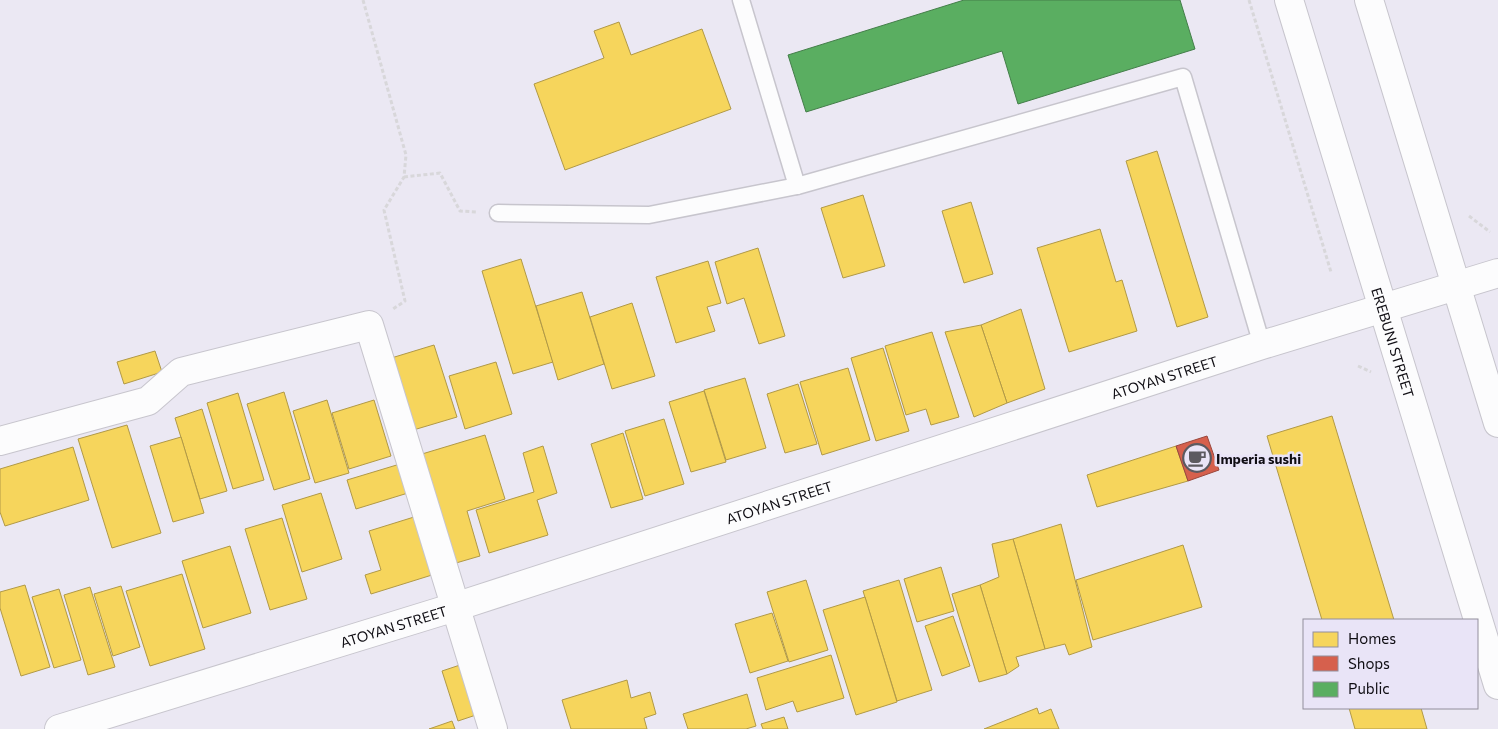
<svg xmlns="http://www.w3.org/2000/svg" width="1498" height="729" viewBox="0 0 1498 729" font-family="Commissioner,sans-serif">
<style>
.homes{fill:#f6d55c;stroke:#b19946}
.shops{fill:#d6604d;stroke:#9a473c}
.public{fill:#5aae61;stroke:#447e4a}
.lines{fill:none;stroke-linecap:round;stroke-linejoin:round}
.lane-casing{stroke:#c7c5cd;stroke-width:19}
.street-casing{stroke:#c7c5cd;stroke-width:30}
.secondary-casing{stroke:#c7c5cd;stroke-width:30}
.primary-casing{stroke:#c7c5cd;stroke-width:30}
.path{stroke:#d8d7da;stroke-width:3;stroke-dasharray:4 2.5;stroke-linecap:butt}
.lane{stroke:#fcfcfd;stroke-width:16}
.street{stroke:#fcfcfd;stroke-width:28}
.secondary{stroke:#fcfcfd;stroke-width:28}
.primary{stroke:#fcfcfd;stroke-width:28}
.labels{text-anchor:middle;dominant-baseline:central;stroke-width:5;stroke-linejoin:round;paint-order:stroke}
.street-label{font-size:14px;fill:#0f0d13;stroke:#e9e4f7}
.poi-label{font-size:14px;font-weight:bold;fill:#0f0d13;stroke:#e9e4f7;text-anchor:start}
</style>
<rect width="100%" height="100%" fill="#ebe8f3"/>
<!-- homes -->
<g class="homes">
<polygon points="619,22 631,55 702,29 731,109 565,170 534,84 604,58 594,31"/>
<polygon points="1157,151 1208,317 1177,327 1126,161"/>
<polygon points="863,195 885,266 843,278 821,208"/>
<polygon points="971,202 993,274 964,283 942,211"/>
<polygon points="1100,229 1116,282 1122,280 1137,331 1069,352 1037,248"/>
<polygon points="758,248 785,336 759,344 744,298 727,304 715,262"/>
<polygon points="521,259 553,362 513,374 482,271"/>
<polygon points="708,261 721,303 707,307 715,331 676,343 656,277"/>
<polygon points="582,292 604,364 558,380 536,306"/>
<polygon points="632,303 655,376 612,389 590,317"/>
<polygon points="1021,309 1045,389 1007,403 981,325"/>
<polygon points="981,325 1007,403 974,417 945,332"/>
<polygon points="932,332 959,417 931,425 926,409 906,415 885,346"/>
<polygon points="434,345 457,417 410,431 388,359"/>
<polygon points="883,348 909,431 876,441 851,358"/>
<polygon points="155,351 162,372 124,384 117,362"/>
<polygon points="496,362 512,414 465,429 449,376"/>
<polygon points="848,368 870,440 822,455 800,382"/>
<polygon points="745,378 766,448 726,460 704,390"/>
<polygon points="798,384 817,444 785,453 767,394"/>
<polygon points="704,391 726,462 691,472 669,402"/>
<polygon points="284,392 310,479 274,490 247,404"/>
<polygon points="238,393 264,480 233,489 207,403"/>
<polygon points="327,400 349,473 315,483 293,411"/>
<polygon points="374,400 391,456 349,469 332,413"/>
<polygon points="202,409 227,491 200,499 175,418"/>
<polygon points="1332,416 1394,620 1322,620 1267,436"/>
<polygon points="664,419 684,484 645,496 625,431"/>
<polygon points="127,425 161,533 112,548 78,439"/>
<polygon points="623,433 643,499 611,508 591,444"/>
<polygon points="485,435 505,499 467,511 480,556 456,563 422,454"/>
<polygon points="181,437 204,513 173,522 150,446"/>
<polygon points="543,446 557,493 537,500 548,535 489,553 476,510 534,492 523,453"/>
<polygon points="1176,446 1188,481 1097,507 1087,475"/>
<polygon points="73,447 89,500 5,526 0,512 0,469"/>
<polygon points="400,464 408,493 356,509 347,480"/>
<polygon points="321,493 342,559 302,572 282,505"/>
<polygon points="414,517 432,575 371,594 365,575 381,570 369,531"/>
<polygon points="282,518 307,599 270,610 245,529"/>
<polygon points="1061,524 1092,647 1069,655 1065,644 1045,649 1013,539"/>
<polygon points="1013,539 1045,649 1016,657 1019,666 1007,674 980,585 999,577 992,544"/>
<polygon points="1183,545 1202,607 1093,640 1076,580"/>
<polygon points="230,546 251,613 203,628 182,561"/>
<polygon points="941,567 954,611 917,622 904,579"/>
<polygon points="182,574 205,649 150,666 126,591"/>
<polygon points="806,580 828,650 789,662 767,592"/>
<polygon points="899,580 932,690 897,701 863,591"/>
<polygon points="25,585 50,667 21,676 0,608 0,592"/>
<polygon points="980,585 1007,674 979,682 952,594"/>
<polygon points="121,586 140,647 113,656 94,594"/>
<polygon points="90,587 115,667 88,675 64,595"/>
<polygon points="59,589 81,660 54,668 32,597"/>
<polygon points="865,597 897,702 856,715 823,610"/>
<polygon points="772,613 788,661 750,673 735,624"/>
<polygon points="953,616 970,666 942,676 925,626"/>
<polygon points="831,655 844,698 797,712 793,701 766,710 757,678"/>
<polygon points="463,664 479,714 458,721 442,671"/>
<polygon points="627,680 631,698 650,692 656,714 644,718 647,729 571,729 562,700"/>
<polygon points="747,694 756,726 746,729 688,729 683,714"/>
<polygon points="1037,708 1039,714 1051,709 1059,729 984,729"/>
<polygon points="1349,708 1421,708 1427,729 1355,729"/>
<polygon points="784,717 788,729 763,729 761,724"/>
<polygon points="452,721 455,729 429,729"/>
</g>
<!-- shops -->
<polygon class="shops" points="1207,436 1219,470 1188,481 1176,446"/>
<!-- public -->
<polygon class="public" points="964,0 1180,0 1195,49 1018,104 1002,51 806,112 788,55"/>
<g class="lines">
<defs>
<g id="lane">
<polyline points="741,0 797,186"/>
<polyline points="498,213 649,215 797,186 1183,77 1262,345"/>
</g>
<polyline id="street" points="0,441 148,401 181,372 369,325 493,729"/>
<g id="secondary">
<path id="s1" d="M59,729L455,607L1262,345L1498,273"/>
</g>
<g id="primary">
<path id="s2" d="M1289,0L1498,685"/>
<polyline points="1369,0 1498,423"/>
</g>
</defs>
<!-- lane casing -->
<use href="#lane" class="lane-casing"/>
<!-- street casing -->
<use href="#street" class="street-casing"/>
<!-- secondary casing -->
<use href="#secondary" class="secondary-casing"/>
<!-- primary casing -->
<use href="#primary" class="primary-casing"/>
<!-- path -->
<g class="path">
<polyline points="363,0 406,155 404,177 384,210 405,301 393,309"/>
<polyline points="1249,0 1331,272"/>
<polyline points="404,177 440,173 460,211 476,212"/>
<polyline points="1469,216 1490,232"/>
<polyline points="1358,366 1371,372"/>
</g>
<!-- lane -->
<use href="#lane" class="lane"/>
<!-- street -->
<use href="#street" class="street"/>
<!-- secondary -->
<use href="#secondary" class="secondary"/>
<!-- primary -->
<use href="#primary" class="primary"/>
</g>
<!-- icons -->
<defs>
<symbol id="cafe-ring" viewBox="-11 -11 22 22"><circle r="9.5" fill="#e9e4f7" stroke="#5c5a61" stroke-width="1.5"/><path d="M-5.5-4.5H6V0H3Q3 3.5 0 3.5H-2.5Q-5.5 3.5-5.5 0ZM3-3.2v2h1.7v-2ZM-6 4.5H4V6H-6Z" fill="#5c5a61"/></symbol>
</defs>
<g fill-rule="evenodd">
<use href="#cafe-ring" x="1181" y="442" width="32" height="32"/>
</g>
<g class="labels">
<!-- street labels -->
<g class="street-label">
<text stroke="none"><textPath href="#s2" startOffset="358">EREBUNI STREET</textPath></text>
<text stroke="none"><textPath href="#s1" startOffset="1160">ATOYAN STREET</textPath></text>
<text stroke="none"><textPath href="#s1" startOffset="755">ATOYAN STREET</textPath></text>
<text stroke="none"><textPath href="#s1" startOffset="350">ATOYAN STREET</textPath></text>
</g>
<!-- poi labels -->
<g class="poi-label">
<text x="1216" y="458">Imperia sushi</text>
</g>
</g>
<!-- legend -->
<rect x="1303" y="619" width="175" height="90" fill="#e9e4f7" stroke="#928e9c"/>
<rect x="1313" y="632" width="25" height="15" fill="#f6d55c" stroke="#928e9c"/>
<text x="1348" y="644" font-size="15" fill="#0f0d13">Homes</text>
<rect x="1313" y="656" width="25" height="15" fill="#d6604d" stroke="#928e9c"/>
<text x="1348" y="669" font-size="15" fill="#0f0d13">Shops</text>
<rect x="1313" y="682" width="25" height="15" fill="#5aae61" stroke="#928e9c"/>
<text x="1348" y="694" font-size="15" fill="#0f0d13">Public</text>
</svg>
